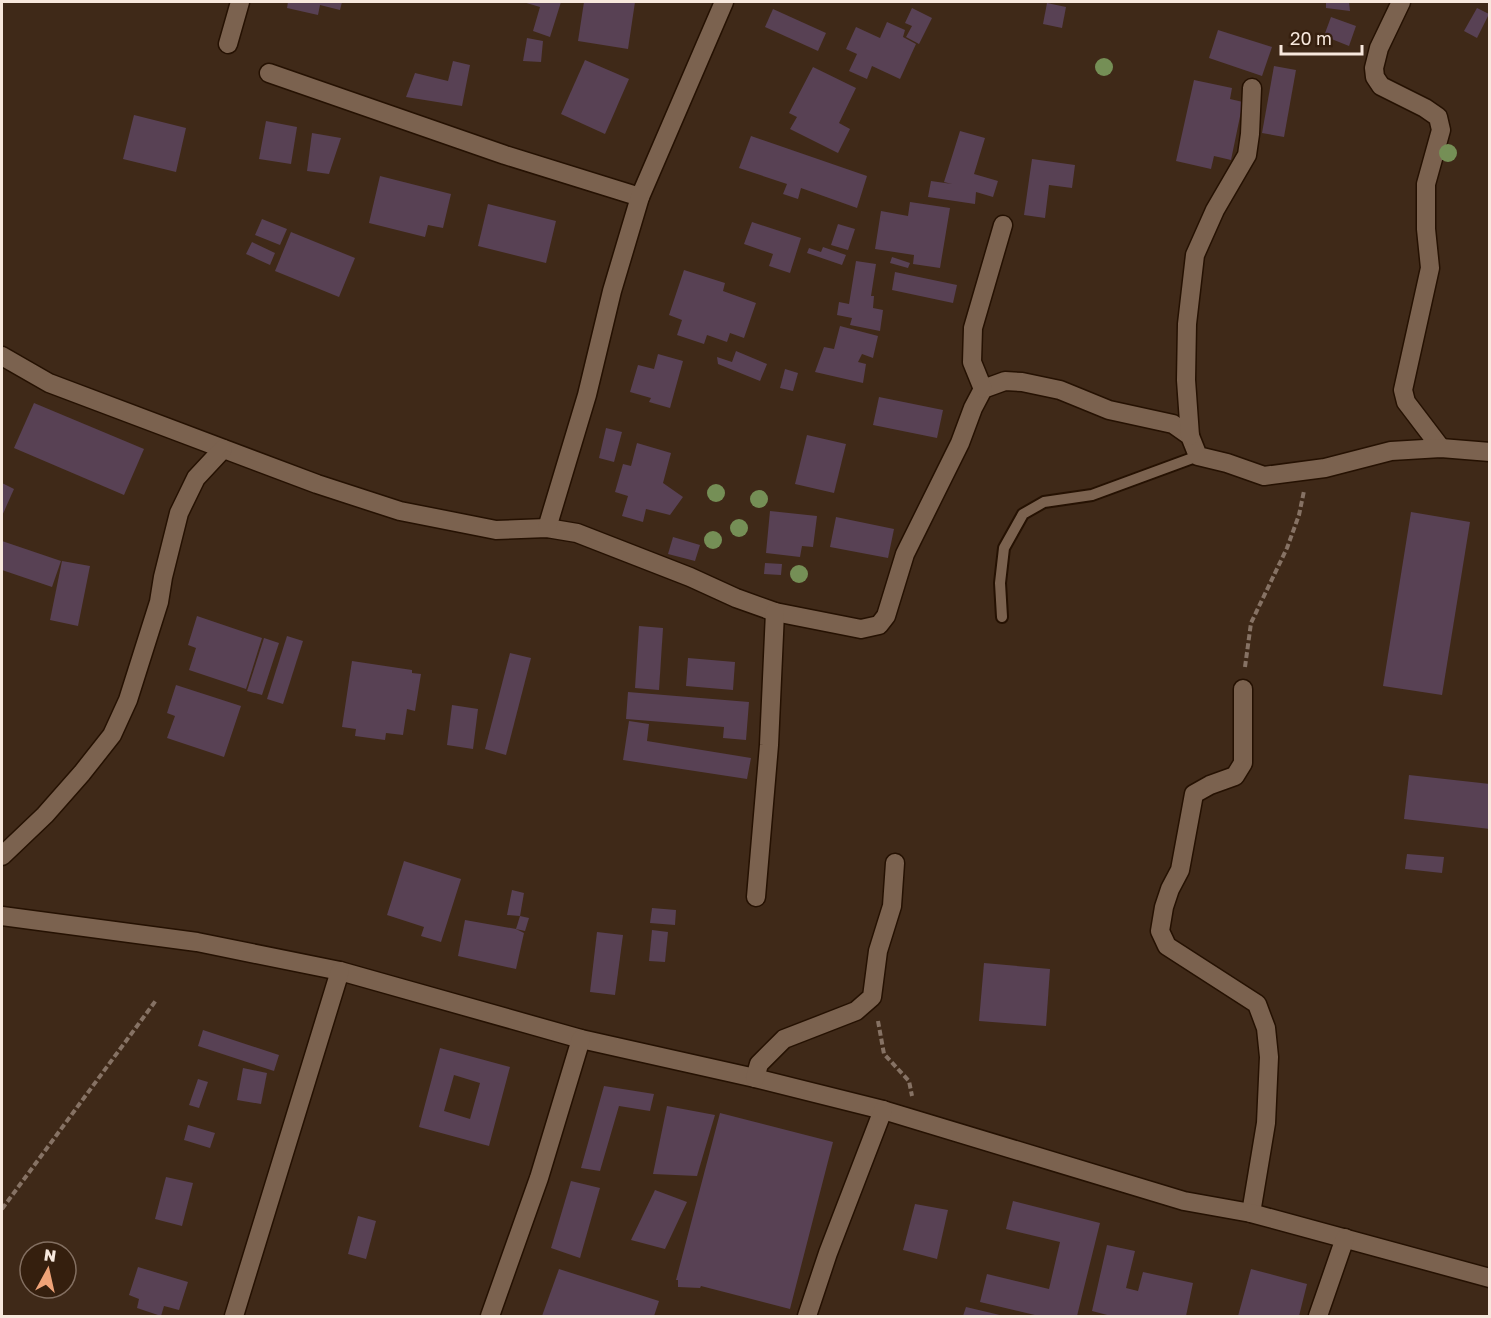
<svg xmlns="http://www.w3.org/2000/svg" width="1491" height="1318" viewBox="0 0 1491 1318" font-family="'Golos Text',sans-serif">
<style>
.building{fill:#584154;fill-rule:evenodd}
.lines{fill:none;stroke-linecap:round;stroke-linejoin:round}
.lane-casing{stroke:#251102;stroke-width:14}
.street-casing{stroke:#251102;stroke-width:21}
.path{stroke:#867264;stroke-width:4;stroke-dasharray:6 3;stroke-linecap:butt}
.lane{stroke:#7b624f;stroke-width:10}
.street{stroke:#7b624f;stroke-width:18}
.tree{fill:#758f56}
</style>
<rect width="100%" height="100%" fill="#3f2918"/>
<!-- building -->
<g class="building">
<polygon points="288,2 342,2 340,10 320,5 318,15 287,8"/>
<polygon points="523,2 561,2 550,37 533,31 540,7"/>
<polygon points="584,2 635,2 628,49 578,41"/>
<polygon points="1326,2 1349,2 1350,11 1326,8"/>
<polygon points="1047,3 1066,7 1062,28 1043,24"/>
<polygon points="912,8 932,18 919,44 906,37 912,26 905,23"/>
<polygon points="1477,8 1489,14 1477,38 1464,31"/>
<polygon points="773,9 826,33 818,51 765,27"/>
<polygon points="1331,17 1356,26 1349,46 1324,36"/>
<polygon points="887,22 905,30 903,37 916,44 900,79 872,66 867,79 849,71 857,54 846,49 856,27 880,38"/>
<polygon points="1218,30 1272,47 1262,76 1209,58"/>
<polygon points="527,38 543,41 541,62 523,61"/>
<polygon points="585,60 629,79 605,134 561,114"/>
<polygon points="453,61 470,65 462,106 406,97 415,73 448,81"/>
<polygon points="1274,66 1296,70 1284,137 1262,133"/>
<polygon points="813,67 856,88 839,123 850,129 838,153 790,129 797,117 789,113"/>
<polygon points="1194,80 1232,88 1230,99 1243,102 1231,160 1214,156 1211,169 1176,161"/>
<polygon points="134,115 186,128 176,172 123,159"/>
<polygon points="266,121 297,127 291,164 259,159"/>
<polygon points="960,131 985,138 974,174 998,181 993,197 976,192 975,204 928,197 931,181 952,184 944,182"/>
<polygon points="312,133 341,138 329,174 307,171"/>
<polygon points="751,136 867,176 857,208 801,188 798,199 783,194 787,184 739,168"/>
<polygon points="1032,159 1075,165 1072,188 1049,185 1045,218 1024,215"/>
<polygon points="380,176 451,194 443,228 428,225 425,237 369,223"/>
<polygon points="910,202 950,208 940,268 913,264 914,255 875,249 881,211 908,216"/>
<polygon points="488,204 556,221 546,263 478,246"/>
<polygon points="262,219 287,229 280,245 255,235"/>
<polygon points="752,222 801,238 790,273 769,266 773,254 744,244"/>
<polygon points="838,224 855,229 848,250 831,245"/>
<polygon points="291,232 355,258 339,297 275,271"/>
<polygon points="252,242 275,253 270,265 246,254"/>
<polygon points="823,247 846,255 842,265 807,253 809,248 821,252"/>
<polygon points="892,257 910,263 908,268 890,263"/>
<polygon points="856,261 876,264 871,296 874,296 873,308 883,310 880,331 850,325 852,318 837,315 839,302 849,304"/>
<polygon points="684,270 725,283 723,291 756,303 744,338 730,333 727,342 707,335 704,344 677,335 682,320 669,315"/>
<polygon points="895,272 957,285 953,303 892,290"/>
<polygon points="840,326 878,336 873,358 862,354 858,362 866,364 863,383 815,372 824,347 834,349"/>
<polygon points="736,351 767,364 760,381 718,364 717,357 732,362"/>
<polygon points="658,354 683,361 670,408 649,402 651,398 630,392 638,365 654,369"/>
<polygon points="785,369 798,373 793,391 780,388"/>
<polygon points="879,397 943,410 937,438 873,425"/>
<polygon points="34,403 144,449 124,495 14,448"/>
<polygon points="606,428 622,432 614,462 599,458"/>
<polygon points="807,435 846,444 834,493 795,484"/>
<polygon points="637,443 671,453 663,483 683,497 670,515 646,509 643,522 622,516 628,496 615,492 623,464 631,466"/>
<polygon points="2,483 14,489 2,516"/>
<polygon points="770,511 817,516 813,547 802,546 800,557 766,553"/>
<polygon points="1411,512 1470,522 1442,695 1383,686"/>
<polygon points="836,517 894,529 888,558 830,547"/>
<polygon points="673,537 700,545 695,561 668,554"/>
<polygon points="2,541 61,561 52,587 2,570"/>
<polygon points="62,561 90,566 78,626 50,620"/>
<polygon points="765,563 782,564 781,575 764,574"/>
<polygon points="197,616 262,638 246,689 189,670 196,648 188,645"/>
<polygon points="639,626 663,628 659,690 635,688"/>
<polygon points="287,636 303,641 283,704 267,699"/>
<polygon points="264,638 279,643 262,695 247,691"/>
<polygon points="510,653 531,658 506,755 485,749"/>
<polygon points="688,658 735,662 733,690 686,686"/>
<polygon points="352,661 412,670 412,673 421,674 415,711 407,709 403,735 386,733 385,740 355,736 356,729 342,727"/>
<polygon points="176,685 241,706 224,757 167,738 175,716 167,713"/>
<polygon points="628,692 749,702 746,740 723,738 724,727 626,719"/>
<polygon points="452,705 478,709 473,749 447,745"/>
<polygon points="629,721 649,724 647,741 751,758 747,779 623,760"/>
<polygon points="1409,775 1490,784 1490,829 1404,819"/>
<polygon points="1407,854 1444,857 1442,873 1405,869"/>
<polygon points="404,861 461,879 441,942 421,936 424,927 387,915"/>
<polygon points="512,890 524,893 520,916 507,915"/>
<polygon points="652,908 676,910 675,925 650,923"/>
<polygon points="520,916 529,918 525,931 516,929"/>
<polygon points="465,920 516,929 524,933 516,969 458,956"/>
<polygon points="652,930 668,932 665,962 649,961"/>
<polygon points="597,932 623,935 615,995 590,992"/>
<polygon points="984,963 1050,969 1046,1026 979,1021"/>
<polygon points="203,1030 279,1055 274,1071 198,1046"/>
<path d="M440,1048L510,1067L489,1146L419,1127ZM454,1075L480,1083L470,1119L444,1111Z"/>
<polygon points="243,1068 267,1073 261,1104 237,1100"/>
<polygon points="198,1079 208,1082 199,1108 189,1105"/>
<polygon points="604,1086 654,1094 650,1111 619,1106 600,1171 581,1168"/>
<polygon points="667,1106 715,1115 697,1176 653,1174"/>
<polygon points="720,1113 833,1142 790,1309 701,1286 700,1288 678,1287 678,1280 676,1280"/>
<polygon points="188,1125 215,1133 210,1148 184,1140"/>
<polygon points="166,1177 193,1183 182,1226 155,1219"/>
<polygon points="571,1181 600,1188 580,1258 551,1248"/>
<polygon points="655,1190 687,1202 665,1249 631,1240"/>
<polygon points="1013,1201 1100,1223 1077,1316 1039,1316 980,1302 987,1274 1049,1289 1060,1242 1006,1229"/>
<polygon points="915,1204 948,1210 937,1259 903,1250"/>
<polygon points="358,1216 376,1221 366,1259 348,1254"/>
<polygon points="1107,1245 1135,1251 1126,1288 1138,1291 1143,1272 1193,1283 1186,1316 1111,1316 1092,1311"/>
<polygon points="138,1267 188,1282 179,1310 164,1306 161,1316 137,1308 139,1299 129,1295"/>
<polygon points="559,1269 659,1301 654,1316 542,1316"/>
<polygon points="1251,1269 1307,1284 1299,1316 1238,1316"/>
<polygon points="966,1307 1004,1316 963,1316"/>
</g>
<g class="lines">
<defs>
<polyline id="lane" points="1002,617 1000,583 1004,548 1023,514 1044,502 1092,495 1198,456"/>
<g id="street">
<polyline points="1401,2 1379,48 1374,68 1375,77 1381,86 1425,108 1438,117 1441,130 1426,184 1426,229 1430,268 1403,390 1406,402 1441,448"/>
<polyline points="228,44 240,2"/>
<polyline points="269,73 505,155 640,197"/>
<polyline points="2,356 49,383 317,484 400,511 496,530 547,528 577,533 690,577 736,598 775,612 861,629 879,625 886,616 905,554 960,443 973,408 983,389 1005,381 1022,382 1060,390 1109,410 1173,424 1190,436 1198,456 1227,463 1264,476 1325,468 1391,451 1441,448 1490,452"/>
<polyline points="983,389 972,362 973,328 1003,225"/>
<polyline points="1190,436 1186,380 1187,324 1195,255 1215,210 1247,155 1250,134 1252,88"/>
<polyline points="547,528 587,395 612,291 640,197 724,2"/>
<polyline points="1243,689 1243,763 1235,776 1210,785 1194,794 1180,870 1170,889 1164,907 1160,931 1167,946 1257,1004 1266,1028 1269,1057 1266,1123 1251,1213"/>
<polyline points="2,856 45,815 82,773 112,735 128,700 159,602 163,577 179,513 196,478 223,449"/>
<polyline points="756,897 769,745 775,612"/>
<polyline points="2,916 197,942 340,971 581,1039 755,1078 883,1110 1184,1201 1251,1213 1490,1278"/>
<polyline points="755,1078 759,1064 784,1039 856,1011 872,997 878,951 892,906 895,863"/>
<polyline points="234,1316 340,971"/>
<polyline points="490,1316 539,1178 581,1039"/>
<polyline points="807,1316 828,1253 883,1110"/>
<polyline points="1318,1316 1345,1238"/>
</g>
</defs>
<!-- lane casing -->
<use href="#lane" class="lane-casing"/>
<!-- street casing -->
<use href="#street" class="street-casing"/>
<!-- path -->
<g class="path">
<polyline points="1245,667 1251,623 1287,548 1299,515 1304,491"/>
<polyline points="878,1021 884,1054 909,1081 912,1096"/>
<polyline points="2,1209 157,999"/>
</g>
<!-- lane -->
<use href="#lane" class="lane"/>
<!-- street -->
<use href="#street" class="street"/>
</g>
<!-- trees -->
<g class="tree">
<circle cx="1104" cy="67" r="9"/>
<circle cx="1448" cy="153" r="9"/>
<circle cx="716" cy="493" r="9"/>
<circle cx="759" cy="499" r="9"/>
<circle cx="739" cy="528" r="9"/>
<circle cx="713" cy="540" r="9"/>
<circle cx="799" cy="574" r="9"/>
</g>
<!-- border -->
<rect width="1491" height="1318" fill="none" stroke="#f7e8dd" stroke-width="6"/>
<!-- north arrow -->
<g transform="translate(48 1270) rotate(8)"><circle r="28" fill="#351f0e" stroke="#836f61" stroke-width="1.5"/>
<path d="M0-4.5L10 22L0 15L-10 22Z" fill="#efa378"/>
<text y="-9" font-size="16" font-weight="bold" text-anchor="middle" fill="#f7e8dd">N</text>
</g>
<!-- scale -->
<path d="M1281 45v9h81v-9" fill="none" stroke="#f7e8dd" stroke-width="3"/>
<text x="1290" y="45" font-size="18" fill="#f7e8dd" stroke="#351f0e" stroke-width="4.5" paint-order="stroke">20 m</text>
</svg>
